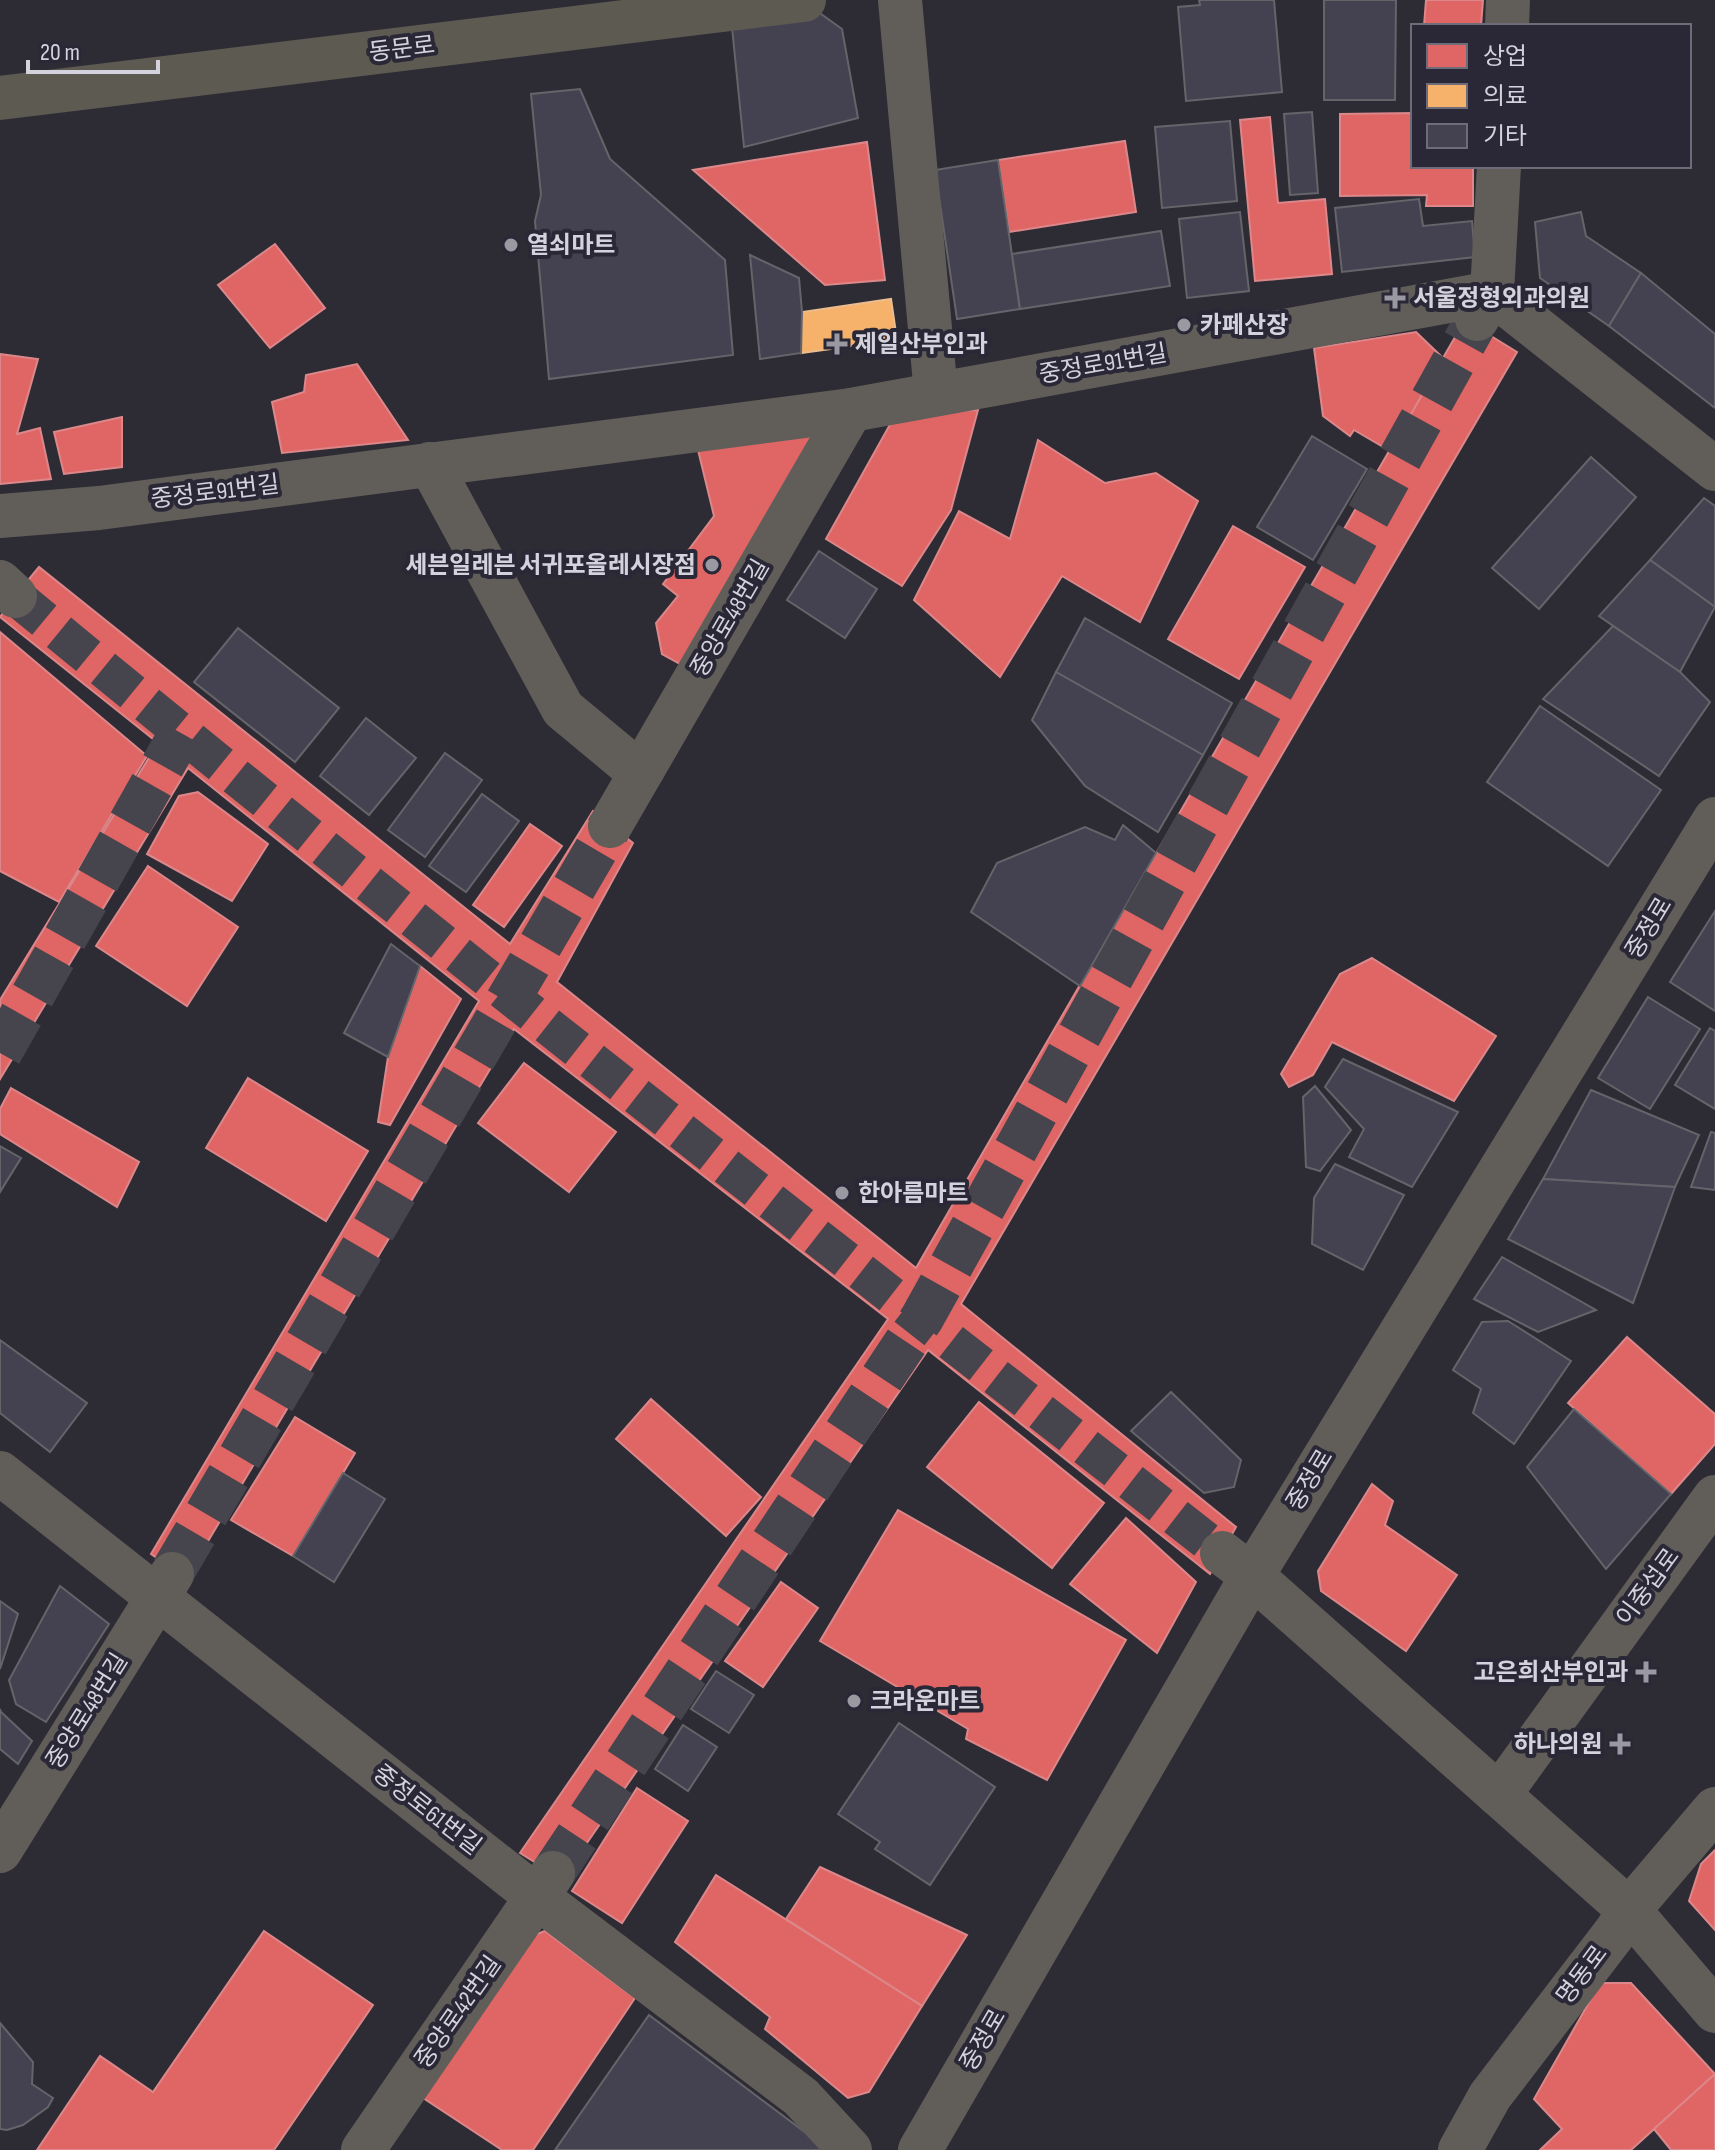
<svg xmlns="http://www.w3.org/2000/svg" width="1715" height="2150" viewBox="0 0 1715 2150" font-family="'Sofia Sans Condensed','Noto Sans KR',sans-serif">
<style>
.shops{fill:#e06666;stroke:#dc878a;stroke-width:2}
.health{fill:#f6b26b;stroke:#ecbc8d;stroke-width:2}
.building{fill:#444250;stroke:#64646a;stroke-width:2}
.lines{fill:none;stroke-linecap:round;stroke-linejoin:round}
.pedestrian-tunnel{stroke:#46454d;stroke-width:38;stroke-dasharray:38 19;stroke-linecap:butt}
.minor-tunnel{stroke:#46454d;stroke-width:44;stroke-dasharray:44 22;stroke-linecap:butt}
.minor{stroke:#615e5a;stroke-width:44}
.tertiary{stroke:#615e5a;stroke-width:44}
.secondary{stroke:#5d5a52;stroke-width:44}
.poi-dot{fill:#9a99a2;stroke:#2a2837;stroke-width:3}
.labels{text-anchor:middle;dominant-baseline:central;stroke-width:8;stroke-linejoin:round;paint-order:stroke}
.street-label{font-size:24px;fill:#d4d3dd;stroke:#2a2837}
.poi-label{font-size:24px;font-weight:bold;fill:#d4d3dd;stroke:#2a2837;text-anchor:start}
</style>
<rect width="100%" height="100%" fill="#2d2c34"/>
<!-- shops -->
<g class="shops">
<polygon points="1426,0 1483,0 1481,26 1424,26"/>
<polygon points="1413,113 1413,166 1473,166 1473,206 1426,206 1427,195 1340,196 1340,114"/>
<polygon points="1270,117 1278,203 1325,199 1332,274 1255,281 1240,120"/>
<polygon points="1125,141 1136,212 1009,232 998,160"/>
<polygon points="867,142 885,280 825,285 693,170"/>
<polygon points="275,244 325,308 270,348 218,285"/>
<polygon points="1465,320 1517,352 961,1304 1236,1527 1210,1574 928,1350 562,1879 520,1853 888,1319 514,1029 186,1578 151,1554 479,1001 188,768 0,1079 0,1000 158,743 0,617 15,596 39,567 510,944 593,811 633,843 557,982 916,1268"/>
<polygon points="1416,332 1443,358 1390,451 1354,430 1350,436 1323,416 1314,348"/>
<polygon points="0,354 38,359 17,434 40,428 51,479 0,484"/>
<polygon points="357,364 408,440 282,453 272,402 304,392 306,375"/>
<polygon points="978,410 951,510 902,586 826,539 897,412"/>
<polygon points="122,417 122,467 64,474 54,432"/>
<polygon points="809,428 817,441 689,669 662,654 656,623 678,596 663,584 714,516 698,450"/>
<polygon points="1038,440 1105,483 1156,473 1198,501 1140,622 1062,576 1000,677 914,600 959,511 1010,539"/>
<polygon points="1233,526 1305,567 1239,679 1168,639"/>
<polygon points="0,632 147,756 59,902 0,871"/>
<polygon points="198,792 268,844 232,901 147,854 179,796"/>
<polygon points="530,824 562,846 504,927 473,905"/>
<polygon points="148,866 238,927 187,1006 96,946"/>
<polygon points="1372,958 1496,1036 1454,1101 1332,1042 1313,1075 1289,1087 1281,1074 1340,974"/>
<polygon points="420,966 461,999 390,1125 378,1122 388,1057"/>
<polygon points="524,1063 616,1132 569,1192 478,1123"/>
<polygon points="248,1078 368,1151 326,1221 206,1148"/>
<polygon points="11,1088 139,1162 117,1207 0,1134 0,1109"/>
<polygon points="1627,1337 1715,1414 1715,1444 1671,1494 1568,1403"/>
<polygon points="651,1399 761,1497 726,1536 616,1439"/>
<polygon points="979,1402 1104,1503 1052,1568 927,1467"/>
<polygon points="295,1417 355,1453 293,1556 231,1520"/>
<polygon points="1372,1484 1393,1501 1385,1525 1457,1575 1406,1651 1321,1591 1318,1571"/>
<polygon points="898,1510 1126,1640 1047,1780 966,1739 968,1729 820,1641"/>
<polygon points="1126,1518 1196,1582 1157,1653 1070,1584"/>
<polygon points="781,1582 818,1608 763,1687 725,1661"/>
<polygon points="637,1788 688,1821 622,1923 572,1891"/>
<polygon points="1715,1850 1715,1930 1689,1901 1701,1864"/>
<polygon points="820,1867 967,1935 922,2006 786,1919"/>
<polygon points="716,1875 922,2006 869,2092 848,2098 765,2029 770,2017 675,1942"/>
<polygon points="264,1931 373,2005 274,2150 37,2150 100,2056 153,2092"/>
<polygon points="545,1931 635,1998 533,2150 502,2150 420,2096 521,1940"/>
<polygon points="1600,1983 1631,1983 1715,2074 1631,2150 1540,2150 1562,2129 1534,2099"/>
<polygon points="1715,2074 1715,2150 1671,2150 1654,2129"/>
</g>
<!-- health -->
<polygon class="health" points="891,299 897,340 801,353 802,312"/>
<!-- building -->
<g class="building">
<polygon points="1199,0 1274,0 1282,92 1186,101 1178,7 1200,5"/>
<polygon points="1324,0 1396,0 1395,100 1324,100"/>
<polygon points="817,11 842,29 858,118 744,147 732,27"/>
<polygon points="580,89 610,159 725,260 733,355 549,379 535,221 541,195 531,94"/>
<polygon points="1312,112 1318,193 1290,195 1284,114"/>
<polygon points="1230,121 1237,201 1162,208 1155,127"/>
<polygon points="998,160 1020,309 957,319 935,170"/>
<polygon points="1419,199 1423,226 1472,221 1475,257 1342,272 1335,208"/>
<polygon points="1240,212 1249,291 1187,298 1179,219"/>
<polygon points="1581,212 1586,236 1641,273 1609,326 1540,278 1535,222"/>
<polygon points="1161,231 1170,286 1020,309 1012,254"/>
<polygon points="750,255 799,278 802,312 801,353 760,359"/>
<polygon points="1641,273 1715,334 1715,408 1609,326"/>
<polygon points="1312,436 1367,469 1313,560 1257,527"/>
<polygon points="1591,457 1636,497 1539,609 1492,568"/>
<polygon points="1704,498 1715,506 1715,607 1650,560"/>
<polygon points="819,551 877,589 845,638 787,600"/>
<polygon points="1650,560 1715,607 1680,672 1599,616"/>
<polygon points="1085,618 1232,703 1203,755 1056,672"/>
<polygon points="1613,626 1680,672 1710,702 1659,776 1543,699"/>
<polygon points="238,628 339,708 295,762 194,682"/>
<polygon points="1056,672 1203,755 1158,832 1085,786 1032,720"/>
<polygon points="1540,706 1661,790 1608,866 1487,782"/>
<polygon points="366,718 416,758 369,815 320,776"/>
<polygon points="445,753 482,780 425,857 388,830"/>
<polygon points="482,794 519,821 466,892 429,866"/>
<polygon points="1123,825 1156,853 1080,986 971,912 997,863 1085,827 1115,840"/>
<polygon points="1715,911 1715,1011 1670,982"/>
<polygon points="391,944 420,966 388,1057 344,1033"/>
<polygon points="1648,997 1700,1029 1650,1109 1598,1078"/>
<polygon points="1710,1028 1715,1031 1715,1109 1675,1085"/>
<polygon points="1343,1059 1458,1112 1412,1187 1349,1157 1364,1129 1325,1087"/>
<polygon points="1315,1086 1351,1130 1320,1171 1306,1167 1303,1097"/>
<polygon points="1591,1090 1699,1135 1675,1187 1543,1179"/>
<polygon points="1711,1132 1715,1133 1715,1190 1691,1187"/>
<polygon points="0,1146 21,1158 0,1192"/>
<polygon points="1335,1164 1404,1195 1363,1270 1312,1244 1314,1198"/>
<polygon points="1543,1179 1675,1187 1633,1303 1508,1239"/>
<polygon points="1502,1257 1596,1310 1538,1332 1474,1299"/>
<polygon points="1508,1321 1571,1361 1514,1444 1473,1413 1481,1389 1453,1370 1482,1322"/>
<polygon points="0,1340 87,1403 50,1452 0,1413"/>
<polygon points="1171,1392 1241,1460 1234,1487 1204,1493 1131,1431"/>
<polygon points="1574,1409 1671,1494 1606,1569 1527,1467"/>
<polygon points="343,1473 385,1499 334,1582 293,1556"/>
<polygon points="60,1586 109,1624 46,1722 16,1704 9,1680"/>
<polygon points="0,1601 18,1614 0,1669"/>
<polygon points="716,1671 754,1695 729,1733 691,1709"/>
<polygon points="0,1709 1,1712 32,1741 18,1764 0,1749"/>
<polygon points="899,1723 995,1787 930,1885 875,1849 880,1842 838,1814"/>
<polygon points="683,1725 717,1747 688,1791 655,1769"/>
<polygon points="649,2015 818,2142 822,2150 555,2150"/>
<polygon points="0,2023 33,2062 32,2084 53,2098 48,2107 23,2125 7,2130 0,2129"/>
</g>
<g class="lines">
<!-- pedestrian-tunnel -->
<path class="pedestrian-tunnel" d="M15,596C410,923 817,1237 1222,1553"/>
<!-- minor-tunnel -->
<g class="minor-tunnel">
<polyline points="0,1053 181,733"/>
<polyline points="173,1571 610,826"/>
<polyline points="553,1873 922,1318 1474,325"/>
</g>
<!-- minor -->
<g class="minor">
<polyline points="900,0 936,394"/>
<polyline points="1507,26 1508,0"/>
<polyline points="1477,319 1492,293 1499,166"/>
<polyline points="430,464 563,709 628,763 643,769"/>
<polyline points="0,516 99,508 851,410 1492,293 1715,469"/>
<polyline points="0,582 15,596"/>
<polyline points="610,826 851,410"/>
<polyline points="0,1473 537,1897 801,2097 850,2150"/>
<polyline points="1222,1553 1252,1576 1629,1910 1715,2011"/>
<polyline points="1499,1795 1715,1497"/>
<polyline points="0,1851 172,1574"/>
<polyline points="363,2150 553,1873"/>
<polyline points="1460,2150 1490,2096 1617,1930 1629,1910 1715,1809"/>
</g>
<!-- tertiary -->
<polyline class="tertiary" points="920,2150 1252,1576 1715,819"/>
<!-- secondary -->
<polyline class="secondary" points="0,98 804,0"/>
</g>
<!-- markers -->
<g class="poi-dot">
<circle cx="511" cy="245" r="8"/>
<path d="M1391 286h8v8h8v8h-8v8h-8v-8h-8v-8h8z"/>
<circle cx="1184" cy="325" r="8"/>
<path d="M833 332h8v8h8v8h-8v8h-8v-8h-8v-8h8z"/>
<circle cx="712" cy="565" r="8"/>
<circle cx="842" cy="1193" r="8"/>
<path d="M1642 1660h8v8h8v8h-8v8h-8v-8h-8v-8h8z"/>
<circle cx="854" cy="1701" r="8"/>
<path d="M1616 1732h8v8h8v8h-8v8h-8v-8h-8v-8h8z"/>
</g>
<g class="labels">
<!-- street labels -->
<g class="street-label">
<text transform="translate(402 49) rotate(-7)">동문로</text>
<text transform="translate(1103 364) rotate(-10)">중정로91번길</text>
<text transform="translate(215 492) rotate(-7)">중정로91번길</text>
<text transform="translate(730 618) rotate(-60)">중앙로48번길</text>
<text transform="translate(1649 928) rotate(-59)">중정로</text>
<text transform="translate(1310 1480) rotate(-59)">중정로</text>
<text transform="translate(1648 1587) rotate(-54)">이중섭로</text>
<text transform="translate(87 1711) rotate(-58)">중앙로48번길</text>
<text transform="translate(427 1810) rotate(38)">중정로61번길</text>
<text transform="translate(1582 1975) rotate(-53)">명동로</text>
<text transform="translate(458 2012) rotate(-55)">중앙로42번길</text>
<text transform="translate(983 2040) rotate(-60)">중정로</text>
</g>
<!-- poi labels -->
<g class="poi-label">
<text x="527" y="245">열쇠마트</text>
<text x="1413" y="298">서울정형외과의원</text>
<text x="1200" y="325">카페산장</text>
<text x="855" y="344">제일산부인과</text>
<text x="696" y="565" text-anchor="end">세븐일레븐 서귀포올레시장점</text>
<text x="858" y="1193">한아름마트</text>
<text x="1628" y="1672" text-anchor="end">고은희산부인과</text>
<text x="870" y="1701">크라운마트</text>
<text x="1602" y="1744" text-anchor="end">하나의원</text>
</g>
</g>
<!-- legend -->
<rect x="1411" y="24" width="280" height="144" fill="#2a2837" stroke="#6e6c79" stroke-width="2"/>
<rect x="1427" y="44" width="40" height="24" fill="#e06666" stroke="#6e6c79" stroke-width="2"/>
<text x="1483" y="64" font-size="24" fill="#d4d3dd">상업</text>
<rect x="1427" y="84" width="40" height="24" fill="#f6b26b" stroke="#6e6c79" stroke-width="2"/>
<text x="1483" y="104" font-size="24" fill="#d4d3dd">의료</text>
<rect x="1427" y="124" width="40" height="24" fill="#444250" stroke="#6e6c79" stroke-width="2"/>
<text x="1483" y="144" font-size="24" fill="#d4d3dd">기타</text>
<!-- scale -->
<path d="M28 60v12h130v-12" fill="none" stroke="#d4d3dd" stroke-width="4"/>
<text x="40" y="60" font-size="24" fill="#d4d3dd" stroke="#2a2837" stroke-width="6" paint-order="stroke">20 m</text>
</svg>
